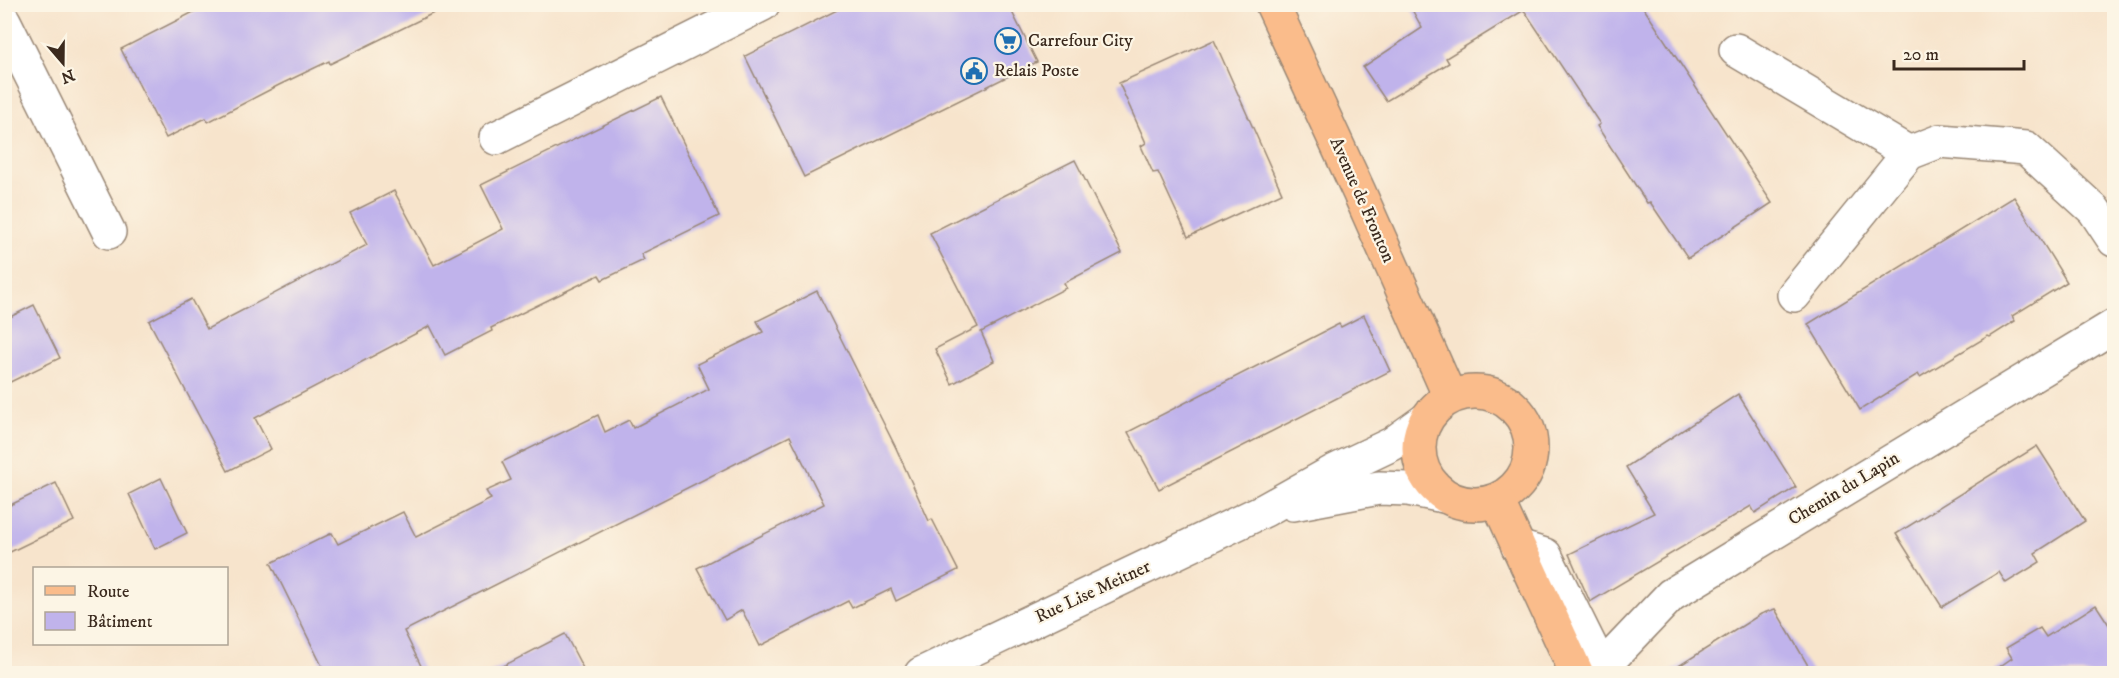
<svg xmlns="http://www.w3.org/2000/svg" width="2119" height="678" viewBox="0 0 2119 678" font-family="'IM FELL DW Pica',serif">
<style>
.building{fill:#c0b3eb}
.lines{fill:none;stroke-linecap:round;stroke-linejoin:round}
.minor-casing{stroke:#998775;stroke-width:36}
.major-casing{stroke:#998775;stroke-width:36}
.minor{stroke:#fff;stroke-width:33}
.major{stroke:#fabc8b;stroke-width:33}
.labels{text-anchor:middle;dominant-baseline:central;stroke-width:4.5;stroke-linejoin:round;paint-order:stroke}
.poi-label{font-size:18px;fill:#3b2a1e;stroke:#fcf5e5;text-anchor:start}
.street-label{font-size:18px;fill:#3b2a1e;stroke:#fcf5e5}
</style>
<rect width="100%" height="100%" fill="#fcf5e5"/>
<filter id="ink" filterUnits="userSpaceOnUse"><feTurbulence type="fractalNoise" baseFrequency=".0167" numOctaves="2"/><feDisplacementMap in="SourceGraphic" scale="12" xChannelSelector="R" yChannelSelector="G"/><feConvolveMatrix kernelMatrix="1 2 1 2 8 2 1 2 1" color-interpolation-filters="sRGB"/></filter>
<filter id="wash" filterUnits="userSpaceOnUse"><feTurbulence type="fractalNoise" baseFrequency=".008" numOctaves="4" result="noise"/><feDisplacementMap in="SourceGraphic" scale="24" xChannelSelector="R" yChannelSelector="G"/><feGaussianBlur stdDeviation="1.35" result="paint"/><feColorMatrix in="noise" values="0 0 0 0 0 0 0 0 0 0 0 0 0 0 0 0 0 1.4 0 .05"/><feComposite in="paint" operator="in"/></filter>
<g filter="url(#wash)">
<rect width="100%" height="100%" fill="#f7e4cc"/>
<g id="blocks">
<!-- building -->
<g class="building">
<polygon points="209,4 452,4 330,64 329,61 279,85 208,122 206,118 166,138 121,49"/>
<polygon points="849,4 1008,4 1037,62 804,177 745,56"/>
<polygon points="1409,4 1641,4 1772,203 1688,258 1650,202 1647,203 1597,126 1600,124 1524,10 1446,58 1449,63 1386,101 1363,67 1422,28"/>
<polygon points="1214,40 1282,193 1188,237 1158,172 1153,173 1141,146 1146,143 1119,83"/>
<polygon points="661,97 719,216 641,254 644,260 602,280 599,275 491,328 492,331 445,355 430,326 255,418 271,449 228,471 149,321 191,299 207,329 367,245 350,213 394,191 434,265 503,229 481,185"/>
<polygon points="1075,160 1122,253 1064,283 1066,288 981,332 994,361 952,384 935,349 978,327 930,233"/>
<polygon points="2014,197 2067,282 2012,316 2015,321 1990,337 1988,336 1920,377 1918,374 1860,410 1808,324"/>
<polygon points="817,291 896,448 929,521 932,519 958,570 896,601 891,589 852,608 848,601 760,646 742,610 725,620 697,568 824,504 790,436 404,631 425,674 326,674 271,563 332,533 338,544 403,512 416,537 491,499 486,491 511,480 502,462 598,415 605,432 629,420 633,428 709,389 697,364 763,332 757,321"/>
<polygon points="34,305 60,358 4,385 4,320"/>
<polygon points="1364,315 1390,371 1159,489 1128,432 1339,324 1341,327"/>
<polygon points="1738,394 1796,487 1755,513 1751,506 1590,602 1569,554 1654,513 1626,467"/>
<polygon points="2037,446 2085,521 2035,553 2040,562 2006,583 1999,572 1942,607 1896,534"/>
<polygon points="161,478 187,533 155,549 129,494"/>
<polygon points="56,483 74,521 4,555 4,508"/>
<polygon points="2096,605 2115,634 2115,674 1989,674 2012,658 2006,648 2040,628 2046,637"/>
<polygon points="1775,609 1813,674 1666,674 1761,614"/>
<polygon points="565,634 586,674 488,674"/>
</g>
</g>
</g>
<g filter="url(#ink)">
<use href="#blocks" fill-opacity="0" stroke="#998775" stroke-width="1.5"/>
<g class="lines">
<defs>
<g id="minor">
<polyline points="4,21 109,232"/>
<polyline points="1736,50 1909,153"/>
<polyline points="496,138 763,4"/>
<polyline points="1794,295 1909,153 1940,141 2026,148 2094,210 2114,240"/>
<polyline points="1293,504 1379,488 1408,489 1444,496"/>
<polyline points="1518,547 1545,555 1604,674"/>
<polyline points="921,674 1265,510 1333,472 1392,444 1424,421"/>
<polyline points="1591,674 1614,655 1671,595 2114,326"/>
</g>
<g id="major">
<polyline points="1272,4 1359,192 1450,397"/>
<circle cx="1475" cy="448" r="56"/>
<polyline points="1497,500 1577,674"/>
</g>
</defs>
<!-- minor casing -->
<use href="#minor" class="minor-casing"/>
<!-- major casing -->
<use href="#major" class="major-casing"/>
<!-- minor -->
<use href="#minor" class="minor"/>
<!-- major -->
<use href="#major" class="major"/>
</g>
</g>
<!-- icons -->
<defs>
<symbol id="supermarket-ring" viewBox="-11 -11 22 22"><circle r="9.5" fill="#fcf5e5" stroke="#1f6fb2" stroke-width="1.5"/><path d="M-6-5.5h2.5l.6 2H6L4.5 2H-2.5L-4.4-4H-6ZM-1.5 3.2a1.3 1.3 0 1 0 .1 0ZM3 3.2a1.3 1.3 0 1 0 .1 0Z" fill="#1f6fb2"/></symbol>
<symbol id="civic-ring" viewBox="-11 -11 22 22"><circle r="9.5" fill="#fcf5e5" stroke="#1f6fb2" stroke-width="1.5"/><path d="M-.6-6.5H3V-4.5H.6V-3L4-1V1h2V6H-6V1h2V-1L-.6-3ZM-1.2 2.5V6h2.4V2.5Z" fill="#1f6fb2"/></symbol>
</defs>
<g fill-rule="evenodd">
<use href="#supermarket-ring" x="993" y="26" width="30" height="30"/>
<use href="#civic-ring" x="959" y="56" width="30" height="30"/>
</g>
<g class="labels">
<!-- poi labels -->
<g class="poi-label">
<text x="1028" y="41">Carrefour City</text>
<text x="994" y="71">Relais Poste</text>
</g>
<!-- street labels -->
<g class="street-label">
<text transform="translate(1362 200) rotate(66)">Avenue de Fronton</text>
<text transform="translate(1844 489) rotate(-31)">Chemin du Lapin</text>
<text transform="translate(1093 592) rotate(-25)">Rue Lise Meitner</text>
</g>
</g>
<!-- margin -->
<rect width="2119" height="678" fill="none" stroke="#fcf5e5" stroke-width="24"/>
<!-- legend -->
<rect x="33" y="567" width="195" height="78" fill="#fcf5e5" stroke="#afa495" stroke-width="1.5"/>
<rect x="45" y="586" width="30" height="9" fill="#fabc8b" stroke="#afa495" stroke-width="1.5"/>
<text x="87" y="597" font-size="18" fill="#3b2a1e">Route</text>
<rect x="45" y="612" width="30" height="18" fill="#c0b3eb" stroke="#afa495" stroke-width="1.5"/>
<text x="87" y="627" font-size="18" fill="#3b2a1e">Bâtiment</text>
<!-- north arrow -->
<g transform="translate(63 63) rotate(160)" stroke="#fcf5e5" stroke-width="4.5" paint-order="stroke">
<path d="M0-4.5L10 22L0 15L-10 22Z" fill="#3b2a1e"/>
<text y="-9" font-size="16" font-weight="bold" text-anchor="middle" fill="#3b2a1e">N</text>
</g>
<!-- scale -->
<path d="M1894 60v9h130v-9" fill="none" stroke="#3b2a1e" stroke-width="3"/>
<text x="1903" y="60" font-size="18" fill="#3b2a1e" stroke="#fcf5e5" stroke-width="4.5" paint-order="stroke">20 m</text>
</svg>
